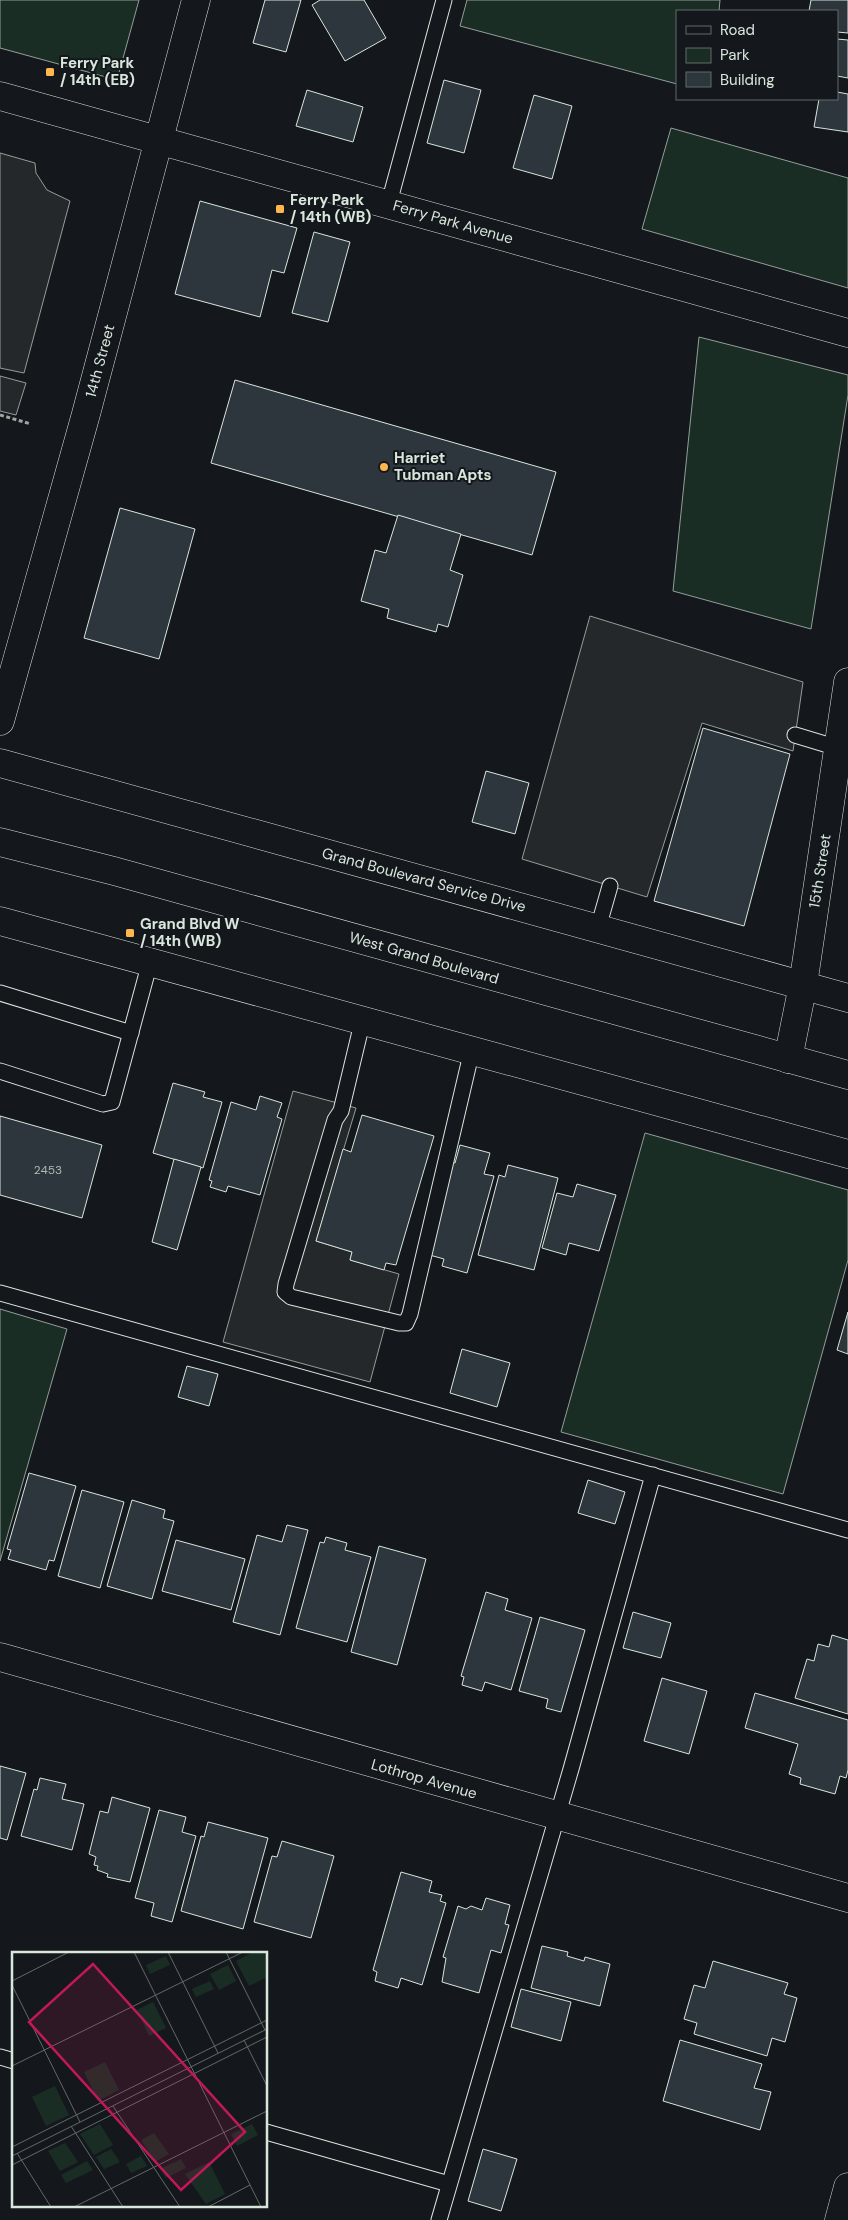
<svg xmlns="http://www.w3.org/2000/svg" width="848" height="2220" viewBox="0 0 848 2220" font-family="'DM Sans',sans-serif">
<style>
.green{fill:#1a2d24;stroke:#939e99}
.parking{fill:#24282b;stroke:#939e99}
.building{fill:#2c363c;stroke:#d8e6dc}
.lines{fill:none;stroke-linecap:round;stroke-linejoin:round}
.service-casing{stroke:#d8e6dc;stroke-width:17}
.minor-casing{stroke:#d8e6dc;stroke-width:29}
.tertiary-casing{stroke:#d8e6dc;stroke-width:29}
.secondary-casing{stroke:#d8e6dc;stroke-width:29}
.path{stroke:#9da8a2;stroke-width:3;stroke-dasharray:4 2.5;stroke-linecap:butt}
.service{stroke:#14181c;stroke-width:15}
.minor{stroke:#14181c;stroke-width:28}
.tertiary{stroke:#14181c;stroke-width:28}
.secondary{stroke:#14181c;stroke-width:28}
.poi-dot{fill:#ffb74d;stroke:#14181c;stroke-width:2}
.labels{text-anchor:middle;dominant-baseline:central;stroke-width:4;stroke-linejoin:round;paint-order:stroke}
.number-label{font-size:12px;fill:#adbab4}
.poi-label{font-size:15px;font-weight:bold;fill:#d8e6dc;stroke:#14181c;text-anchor:start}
.street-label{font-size:15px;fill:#d8e6dc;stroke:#14181c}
.inset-road{fill:none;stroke:#626a69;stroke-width:1}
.view{fill:#c2185b;fill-opacity:0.15;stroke:#c2185b;stroke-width:2.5}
.inset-edge{fill:none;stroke:#d8e6dc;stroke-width:2.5}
</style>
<rect width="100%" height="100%" fill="#14181c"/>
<!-- green -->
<g class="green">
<polygon points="0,0 139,0 117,80 0,48"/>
<polygon points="467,0 720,0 719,11 677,11 677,84 460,26"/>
<polygon points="671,128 848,178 848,288 642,229"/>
<polygon points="699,337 848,375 848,395 811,629 673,591"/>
<polygon points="645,1133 848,1190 848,1260 783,1494 561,1432"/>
<polygon points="0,1309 67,1329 0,1561"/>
</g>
<!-- parking -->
<g class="parking">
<polygon points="0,153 35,163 36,173 47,190 70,201 24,373 0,368"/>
<polygon points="0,376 26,383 16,415 0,411"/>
<polygon points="590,616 803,682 793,751 702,723 647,897 522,859"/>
<polygon points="293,1091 356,1108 316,1241 352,1252 350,1260 399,1274 370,1382 223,1342"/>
</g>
<!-- building -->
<g class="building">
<polygon points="265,0 301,0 286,52 253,43"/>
<polygon points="320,0 364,0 386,38 345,61 312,5"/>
<polygon points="811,0 848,0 848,33 837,32 837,11 809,11"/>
<polygon points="837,39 848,40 848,78 837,76"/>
<polygon points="444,80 481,90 464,153 427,143"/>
<polygon points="307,90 363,107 353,142 296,126"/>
<polygon points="837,92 848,94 848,132 814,127 819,99 837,99"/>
<polygon points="534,95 572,106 552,179 513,168"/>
<polygon points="200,201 297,228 284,273 272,270 260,317 175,294"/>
<polygon points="314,232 350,242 328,322 292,313"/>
<polygon points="235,380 556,472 532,555 211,463"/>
<polygon points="120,508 195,529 159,659 84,638"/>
<polygon points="398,515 461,534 450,570 463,575 448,627 438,624 436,632 387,618 389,609 361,601 375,550 386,553"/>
<polygon points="703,728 790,754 744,926 654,901"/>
<polygon points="486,771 529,783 515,834 472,822"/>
<polygon points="173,1083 205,1092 203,1097 222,1102 203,1168 153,1153"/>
<polygon points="260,1096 282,1103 277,1117 282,1119 260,1195 228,1186 226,1192 210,1187 212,1181 209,1180 231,1102 256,1110"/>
<polygon points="362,1115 434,1136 396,1265 386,1263 384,1270 350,1260 352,1252 316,1241 343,1149 351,1152"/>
<polygon points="0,1116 102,1145 82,1218 0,1195"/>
<polygon points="460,1145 490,1153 484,1174 494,1176 467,1273 442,1266 444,1259 426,1254 452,1162 455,1163"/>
<polygon points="174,1159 201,1167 177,1250 152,1242"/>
<polygon points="508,1165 558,1178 534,1270 478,1255 499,1175 505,1177"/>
<polygon points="577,1184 616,1195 599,1251 569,1243 566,1255 542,1248 557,1193 573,1197"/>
<polygon points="848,1312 848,1354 837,1350"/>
<polygon points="462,1349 510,1363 497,1407 450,1393"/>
<polygon points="187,1366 218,1374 209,1406 178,1397"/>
<polygon points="29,1473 76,1486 54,1561 49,1560 46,1570 8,1559 11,1550 7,1549"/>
<polygon points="588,1480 625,1492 615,1524 578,1513"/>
<polygon points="82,1490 124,1502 100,1588 58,1576"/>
<polygon points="132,1500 165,1510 163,1518 174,1521 152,1599 107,1586"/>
<polygon points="287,1525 308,1530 280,1635 233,1622 257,1535 282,1542"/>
<polygon points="326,1537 347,1543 345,1550 371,1557 347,1642 296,1628 320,1542 324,1543"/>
<polygon points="176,1540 245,1559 231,1610 162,1591"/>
<polygon points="379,1546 426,1559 397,1665 351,1652"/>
<polygon points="486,1592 508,1599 505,1610 532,1618 511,1690 485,1682 482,1691 462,1685 464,1677 461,1676"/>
<polygon points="633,1612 671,1623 661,1658 623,1648"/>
<polygon points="540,1617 585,1630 561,1712 546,1708 548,1699 519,1691"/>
<polygon points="832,1635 848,1640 848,1714 795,1698 807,1659 814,1661 818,1644 829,1647"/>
<polygon points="662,1678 707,1691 689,1754 644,1741"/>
<polygon points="755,1693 848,1720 848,1770 846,1778 840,1776 835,1794 800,1784 801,1778 789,1774 798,1744 745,1728"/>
<polygon points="0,1766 26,1773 7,1840 0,1838"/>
<polygon points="40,1778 66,1784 62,1799 84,1804 72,1850 21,1836 34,1789 37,1790"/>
<polygon points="112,1797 150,1808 130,1882 107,1877 108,1874 97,1870 98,1866 94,1865 96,1857 89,1854 100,1811 108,1813"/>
<polygon points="159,1810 186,1817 182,1832 196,1836 172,1922 151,1916 154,1903 135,1898"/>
<polygon points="208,1822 268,1838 243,1929 181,1911 201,1836 204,1837"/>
<polygon points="282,1841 334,1856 311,1938 254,1922 272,1856 277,1857"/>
<polygon points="401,1872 432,1881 429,1892 442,1895 440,1901 446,1903 422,1985 401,1978 398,1988 375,1981 377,1972 373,1970"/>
<polygon points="486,1898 510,1905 505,1924 509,1925 501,1953 491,1950 479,1993 442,1982 446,1958 443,1957 458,1906 466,1909 471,1906 482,1910"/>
<polygon points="542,1946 568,1952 567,1956 584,1961 585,1957 610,1964 600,2006 531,1988"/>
<polygon points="713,1961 788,1983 784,1994 797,1998 785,2042 772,2038 767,2056 694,2034 697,2023 684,2019 694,1985 705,1988"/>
<polygon points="521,1989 571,2002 561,2041 511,2027"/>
<polygon points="680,2040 762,2064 754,2088 771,2092 760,2130 663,2101"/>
<polygon points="483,2149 517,2159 501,2211 468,2201"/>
</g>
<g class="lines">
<defs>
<g id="service">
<polyline points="389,203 444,0"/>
<polyline points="795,735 838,748"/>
<polyline points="598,928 610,886"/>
<polyline points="0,993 131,1033"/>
<polyline points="363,1019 341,1111 335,1120 286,1284 285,1292 291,1297 399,1323 406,1323 410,1314 472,1050"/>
<polyline points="0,1071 103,1104 112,1102 150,962"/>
<polyline points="0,1293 848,1530"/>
<polyline points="0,2057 14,2061"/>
<polyline points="266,2132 449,2184"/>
<polyline points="439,2220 571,1769 653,1475"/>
</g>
<g id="minor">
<polyline points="0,96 848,333"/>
<polyline points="0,763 848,998"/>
<polyline points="0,921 848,1154"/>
<polyline points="788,1059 803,985 848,682"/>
<polyline points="0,1657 848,1898"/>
<polyline points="839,2220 848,2187"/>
</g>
<polyline id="tertiary" points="0,721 86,414 196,0"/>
<polyline id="secondary" points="0,842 114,871 848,1075"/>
</defs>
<!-- service casing -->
<use href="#service" class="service-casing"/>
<!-- minor casing -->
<use href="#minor" class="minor-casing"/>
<!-- tertiary casing -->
<use href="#tertiary" class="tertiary-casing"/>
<!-- secondary casing -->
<use href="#secondary" class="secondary-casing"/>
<!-- path -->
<polyline class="path" points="0,415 31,424"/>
<!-- service -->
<use href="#service" class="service"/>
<!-- minor -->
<use href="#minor" class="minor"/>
<!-- tertiary -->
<use href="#tertiary" class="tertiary"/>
<!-- secondary -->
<use href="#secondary" class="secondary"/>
</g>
<!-- markers -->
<g class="poi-dot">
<rect x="45" y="67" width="10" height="10" rx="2.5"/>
<rect x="275" y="204" width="10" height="10" rx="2.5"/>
<circle cx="384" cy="467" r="5"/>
<rect x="125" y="928" width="10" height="10" rx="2.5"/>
</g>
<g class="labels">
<!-- number labels -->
<g class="number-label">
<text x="48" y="1170">2453</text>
</g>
<!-- poi labels -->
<g class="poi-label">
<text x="60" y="63">Ferry Park<tspan x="60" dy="17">/ 14th (EB)</tspan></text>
<text x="290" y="200">Ferry Park<tspan x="290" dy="17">/ 14th (WB)</tspan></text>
<text x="394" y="458">Harriet<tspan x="394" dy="17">Tubman Apts</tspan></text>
<text x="140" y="924">Grand Blvd W<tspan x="140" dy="17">/ 14th (WB)</tspan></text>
</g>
<!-- street labels -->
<g class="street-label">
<text transform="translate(453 222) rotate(16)">Ferry Park Avenue</text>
<text transform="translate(100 361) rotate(-75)">14th Street</text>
<text transform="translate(820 871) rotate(-81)">15th Street</text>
<text transform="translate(424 880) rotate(15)">Grand Boulevard Service Drive</text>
<text transform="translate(424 958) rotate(16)">West Grand Boulevard</text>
<text transform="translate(424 1779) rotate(16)">Lothrop Avenue</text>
</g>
</g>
<!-- overview -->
<g transform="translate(12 1952)">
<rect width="255" height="255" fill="#14181c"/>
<path d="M241,0H255V25L237,34L224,9ZM154,4L158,13L138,22L134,13ZM216,13L224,29L207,38L198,22ZM198,29L202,37L184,45L180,37ZM141,50L154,76L137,84L125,58ZM93,110L107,138L86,149L72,120ZM43,134L57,163L34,174L20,145ZM88,172L101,193L82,203L68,182ZM240,172L246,183L225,194L219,182ZM142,181L157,202L143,210L129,188ZM53,191L66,210L48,219L36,199ZM99,197L108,210L92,217L84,205ZM129,204L135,214L119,221L114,212ZM169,207L174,216L154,226L148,217ZM75,209L81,218L54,231L49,223ZM197,210L213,242L194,252L173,222Z" fill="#1a2d24"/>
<path class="inset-road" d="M122,0L249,255M156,0L206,101M214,0L253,78M0,29L57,0M0,33L68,170M232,88L255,134M0,114L231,0M101,154L168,255M59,174L111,255M0,195L255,68M5,201L39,255M0,204L255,77M0,213L255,85M62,255L255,159M196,255L238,233"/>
<path class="view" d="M81,12L233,180L169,238L17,70Z"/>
<rect width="255" height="255" class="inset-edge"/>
</g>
<!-- legend -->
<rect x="676" y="10" width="162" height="90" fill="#14181c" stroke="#626a69"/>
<rect x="686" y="26" width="25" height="8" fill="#14181c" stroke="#626a69"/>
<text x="720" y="35" font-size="15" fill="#d8e6dc">Road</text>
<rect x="686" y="48" width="25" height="15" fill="#1a2d24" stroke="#626a69"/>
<text x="720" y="60" font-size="15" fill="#d8e6dc">Park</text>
<rect x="686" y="72" width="25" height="15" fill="#2c363c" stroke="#626a69"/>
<text x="720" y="85" font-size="15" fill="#d8e6dc">Building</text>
</svg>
